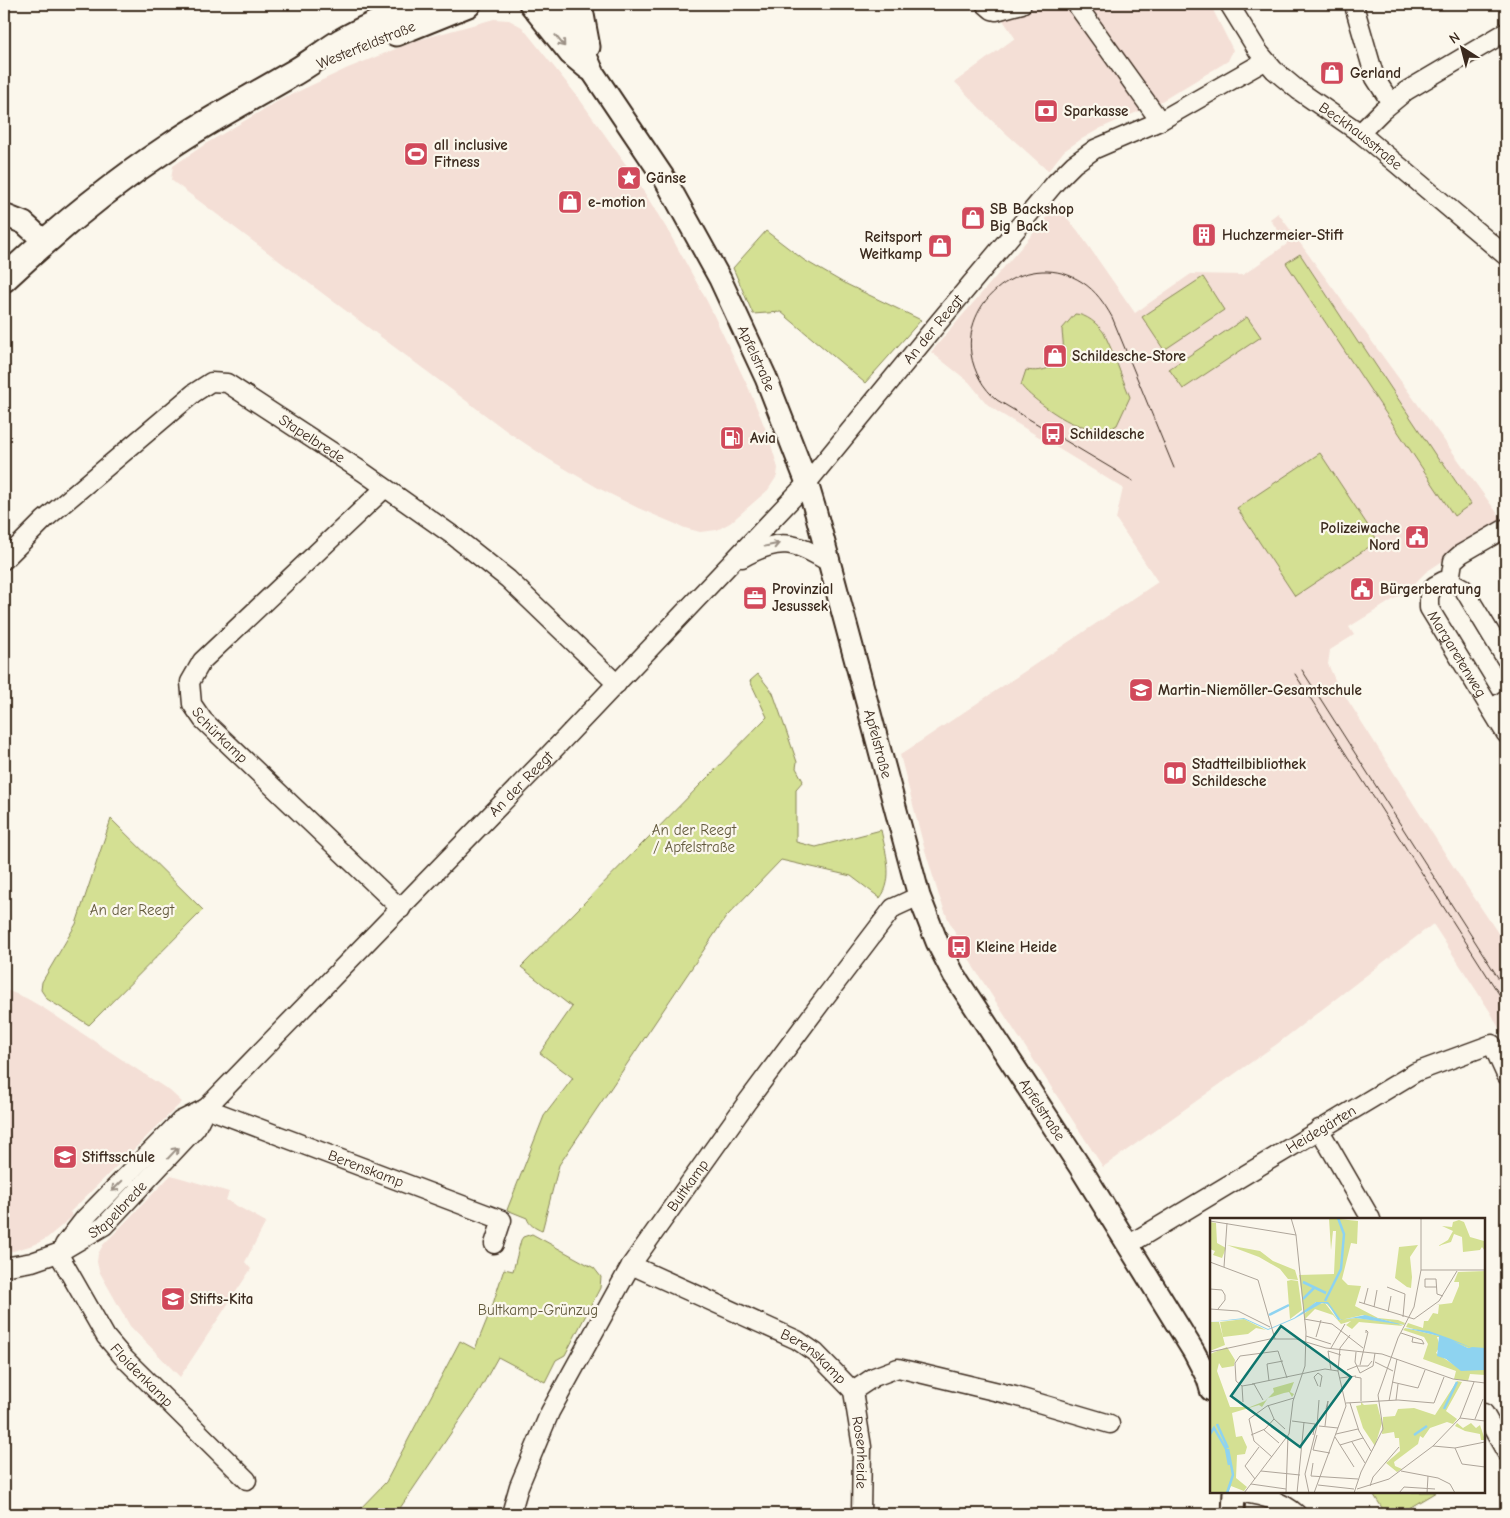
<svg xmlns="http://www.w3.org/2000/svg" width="1510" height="1518" viewBox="0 0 1510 1518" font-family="'Comic Neue',sans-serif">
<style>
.built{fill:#f4dfd6}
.green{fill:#d4e093;stroke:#888558}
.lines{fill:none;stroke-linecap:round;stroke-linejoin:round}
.minor-casing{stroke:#3b2a1e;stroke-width:21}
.tertiary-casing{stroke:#3b2a1e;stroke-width:25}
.secondary-casing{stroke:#3b2a1e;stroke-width:29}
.minor{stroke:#fbf7ec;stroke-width:18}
.tertiary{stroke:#fbf7ec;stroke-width:21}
.secondary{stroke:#fbf7ec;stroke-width:25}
.tram{stroke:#3b2a1e;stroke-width:1}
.oneway{stroke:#9b9085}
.labels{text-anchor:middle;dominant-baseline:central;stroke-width:4.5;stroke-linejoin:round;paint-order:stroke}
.street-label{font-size:15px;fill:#3b2a1e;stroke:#fbf7ec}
.poi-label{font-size:15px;font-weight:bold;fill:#3b2a1e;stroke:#fbf7ec;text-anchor:start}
.park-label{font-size:15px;fill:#61583b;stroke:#fbf7ec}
.inset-river{fill:none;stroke:#8ed3f0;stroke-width:2.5}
.inset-road{fill:none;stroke:#aea59a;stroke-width:1}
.view{fill:#0f766e;fill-opacity:0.15;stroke:#0f766e;stroke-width:2.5}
.inset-edge{fill:none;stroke:#3b2a1e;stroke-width:2.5}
</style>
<rect width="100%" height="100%" fill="#fbf7ec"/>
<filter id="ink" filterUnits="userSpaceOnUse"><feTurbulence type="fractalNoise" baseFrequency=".02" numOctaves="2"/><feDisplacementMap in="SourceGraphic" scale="10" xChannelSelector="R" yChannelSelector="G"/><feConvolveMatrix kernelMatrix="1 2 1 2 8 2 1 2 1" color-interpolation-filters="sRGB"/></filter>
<g filter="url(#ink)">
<!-- built -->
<g class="built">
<polygon points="1046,4 1210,4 1233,50 1228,61 1160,102 1101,128 1080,140 1064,151 1048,171 989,118 955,82 1015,38 1001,17"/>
<polygon points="494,19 509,20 522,27 578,97 634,176 667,229 708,303 749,389 768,435 778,468 777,476 768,490 730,523 717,530 700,532 685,528 638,508 600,489 550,460 508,432 171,180 173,166 207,143 280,100 348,68 418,40"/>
<polygon points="1060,202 1062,212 1078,231 1135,313 1191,274 1243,275 1287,244 1270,219 1278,213 1503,521 1426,572 1410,588 1399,596 1349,627 1354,635 1330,650 1328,664 1335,680 1453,866 1506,945 1506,1049 1503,1036 1491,1013 1433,924 1277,1044 1103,1167 974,968 948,919 939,896 924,847 900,755 1158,582 1116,519 1123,488 998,412 987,404 969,382 931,352"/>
<polygon points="4,989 26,998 45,1009 170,1091 182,1102 70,1212 73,1216 47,1238 36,1244 13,1251 4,1251"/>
<polygon points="171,1175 229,1192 226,1200 266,1222 245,1262 251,1269 180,1377 130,1326 99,1271 97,1262 98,1254 103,1245"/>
</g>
<!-- green -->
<g class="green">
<polygon points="766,231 804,260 842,282 921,320 865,383 781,312 753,314 733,268"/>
<polygon points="1300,254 1359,344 1361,343 1440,462 1442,461 1471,504 1454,516 1286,263"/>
<polygon points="1203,277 1224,310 1164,350 1142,317"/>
<path d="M1075,314C1086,314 1098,324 1104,333C1114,353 1121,376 1130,397L1117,425L1110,429C1099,428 1086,428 1075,424C1062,420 1028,396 1021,385L1026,370C1043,373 1061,367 1063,349C1064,342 1062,336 1062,329Z"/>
<polygon points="1247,317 1261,337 1183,389 1169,369"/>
<polygon points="1320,453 1378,541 1295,596 1237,508"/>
<path d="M758,674L773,693L797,762L796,768L803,781L796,789V842L816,847L881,830C885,850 895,880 880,898L851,876L781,860L726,917L559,1165L542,1231C535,1228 529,1225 527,1218L507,1210L544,1116L573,1078L540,1053L572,1007L521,967L767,717L750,681Z"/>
<polygon points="111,819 203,910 89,1025 47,999 41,990 42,982 76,924"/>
<polygon points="532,1234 594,1268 601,1277 600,1288 565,1355 556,1360 545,1382 498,1357 478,1393 396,1514 355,1514 386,1482 460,1341 475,1349 492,1307 504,1269 513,1271 521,1240 523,1237"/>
<polygon points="1372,1492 1436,1492 1399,1514 1386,1514"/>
</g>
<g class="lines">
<defs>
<g id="minor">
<polyline points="985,4 992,10 996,11 1022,4"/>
<polyline points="1076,4 1160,121"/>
<path id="s1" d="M1229,4L1258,51L1274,70L1298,90L1360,133L1506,256"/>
<polyline points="1355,9 1375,78 1391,103"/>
<polyline points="1360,133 1382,111 1406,91 1506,32"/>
<path id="s2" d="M385,488L202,661L190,682L192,704L203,720L401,909"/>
<path d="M742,558C780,537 794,541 830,563"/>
<path id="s3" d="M4,560L44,520L194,393L211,382L227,383L363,472L455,537L508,579L617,684"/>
<polyline points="1450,581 1453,561 1461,554 1506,528"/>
<path id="s4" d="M1506,659L1463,588L1450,581H1443L1434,586L1429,596V608L1506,734"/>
<polyline points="1491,709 1506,699"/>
<path id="s5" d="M206,1108L502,1220L494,1244"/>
<polyline points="1319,1129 1371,1219"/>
<polyline points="64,1245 85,1218 180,1121 206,1108"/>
<path id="s6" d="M1128,1245L1416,1072L1492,1044L1506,1075"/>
<path id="s7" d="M58,1253L106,1337L123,1357L247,1480"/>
<path id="s8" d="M631,1265L797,1340L816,1353L853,1391L874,1377L898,1368L1015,1396L1110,1424"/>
<path id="s9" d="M4,1267L32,1262L58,1253L104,1226L196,1128L206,1108L544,760L807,483L938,323L1056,182L1074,164L1095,149L1160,121L1265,61"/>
<path id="s10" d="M853,1391L862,1447L861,1514"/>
<polyline points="1484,1413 1506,1452"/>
<path d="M1239,1492C1260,1496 1280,1499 1297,1514"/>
<path id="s11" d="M511,1514L519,1486L550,1412L631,1265L747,1102L823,1000L893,908L919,896"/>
</g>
<g id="tertiary">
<polyline points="530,4 570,54 588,69"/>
<path id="s12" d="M553,4L575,31L594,74L666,181L720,279L766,378L807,483L816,513L919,896L937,942L954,975L1080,1167L1194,1352L1208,1379L1211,1390"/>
<polyline points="581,4 589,47"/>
<polyline points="4,215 24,223 44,241"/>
<polyline points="1233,1514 1234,1492"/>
</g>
<g id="secondary">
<polyline points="396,33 468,4"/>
<path d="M4,279C56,230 111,185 170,146C208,120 249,99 288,76C307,66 324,52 342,41C368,26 395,15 422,4"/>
</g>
</defs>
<!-- minor casing -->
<use href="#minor" class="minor-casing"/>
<!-- tertiary casing -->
<use href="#tertiary" class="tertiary-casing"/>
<!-- secondary casing -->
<use href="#secondary" class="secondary-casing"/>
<!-- minor -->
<use href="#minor" class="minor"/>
<!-- tertiary -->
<use href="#tertiary" class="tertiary"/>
<!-- secondary -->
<use href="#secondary" class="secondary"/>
<!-- tram -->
<g class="tram">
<path d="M1133,481L997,400C983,388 974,372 971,354C963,295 1031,249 1082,282C1096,291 1104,303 1112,317L1174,468"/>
<polyline points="1302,670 1506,990"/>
<polyline points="1295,674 1506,1005"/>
</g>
</g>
<!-- one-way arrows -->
<defs><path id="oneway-shaft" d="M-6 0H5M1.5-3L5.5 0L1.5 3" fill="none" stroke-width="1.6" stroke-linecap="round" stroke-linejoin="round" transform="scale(1.25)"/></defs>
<g class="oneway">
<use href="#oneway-shaft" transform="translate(560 41) rotate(51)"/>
<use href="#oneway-shaft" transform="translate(772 545) rotate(-12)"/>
<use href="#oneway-shaft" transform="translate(173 1153) rotate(-47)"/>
<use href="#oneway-shaft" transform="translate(117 1186) rotate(135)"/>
</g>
</g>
<!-- icons -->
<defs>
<symbol id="shop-square" viewBox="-11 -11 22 22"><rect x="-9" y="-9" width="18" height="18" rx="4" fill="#d1495b" stroke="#fbf7ec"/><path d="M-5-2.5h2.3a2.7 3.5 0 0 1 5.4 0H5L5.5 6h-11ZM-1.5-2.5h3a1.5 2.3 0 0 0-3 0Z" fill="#fff"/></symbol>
<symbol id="bank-square" viewBox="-11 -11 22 22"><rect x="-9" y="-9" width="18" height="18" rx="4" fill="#d1495b" stroke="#fbf7ec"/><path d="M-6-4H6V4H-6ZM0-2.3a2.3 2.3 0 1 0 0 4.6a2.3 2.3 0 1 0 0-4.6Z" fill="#fff"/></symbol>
<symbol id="stadium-square" viewBox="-11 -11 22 22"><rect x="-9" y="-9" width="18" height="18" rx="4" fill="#d1495b" stroke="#fbf7ec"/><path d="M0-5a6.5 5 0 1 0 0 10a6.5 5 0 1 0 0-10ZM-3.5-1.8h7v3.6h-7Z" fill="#fff"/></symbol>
<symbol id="sight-square" viewBox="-11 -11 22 22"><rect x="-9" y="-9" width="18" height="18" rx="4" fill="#d1495b" stroke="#fbf7ec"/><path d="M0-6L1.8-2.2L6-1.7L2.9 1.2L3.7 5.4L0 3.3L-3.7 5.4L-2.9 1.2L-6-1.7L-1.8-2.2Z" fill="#fff"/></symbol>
<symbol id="building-square" viewBox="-11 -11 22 22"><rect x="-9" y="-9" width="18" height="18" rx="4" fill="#d1495b" stroke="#fbf7ec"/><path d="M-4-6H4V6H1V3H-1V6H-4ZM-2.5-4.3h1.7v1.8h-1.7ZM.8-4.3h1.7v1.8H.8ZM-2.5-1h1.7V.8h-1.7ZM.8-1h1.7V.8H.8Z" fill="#fff"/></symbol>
<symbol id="bus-square" viewBox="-11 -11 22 22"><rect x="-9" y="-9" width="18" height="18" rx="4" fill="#d1495b" stroke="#fbf7ec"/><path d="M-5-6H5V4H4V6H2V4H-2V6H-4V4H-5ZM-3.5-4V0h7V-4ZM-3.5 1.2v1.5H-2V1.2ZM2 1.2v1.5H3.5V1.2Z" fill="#fff"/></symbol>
<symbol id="fuel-square" viewBox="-11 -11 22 22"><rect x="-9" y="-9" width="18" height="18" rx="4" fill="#d1495b" stroke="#fbf7ec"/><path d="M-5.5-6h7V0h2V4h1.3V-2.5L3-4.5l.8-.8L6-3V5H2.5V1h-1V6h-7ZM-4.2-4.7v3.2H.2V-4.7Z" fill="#fff"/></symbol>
<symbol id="civic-square" viewBox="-11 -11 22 22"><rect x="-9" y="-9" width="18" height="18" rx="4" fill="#d1495b" stroke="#fbf7ec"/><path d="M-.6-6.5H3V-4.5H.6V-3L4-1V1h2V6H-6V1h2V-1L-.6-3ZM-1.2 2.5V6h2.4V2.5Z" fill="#fff"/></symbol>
<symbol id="office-square" viewBox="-11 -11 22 22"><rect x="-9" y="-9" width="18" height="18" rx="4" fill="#d1495b" stroke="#fbf7ec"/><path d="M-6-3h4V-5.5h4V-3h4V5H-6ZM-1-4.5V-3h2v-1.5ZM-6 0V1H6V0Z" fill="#fff"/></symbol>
<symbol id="school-square" viewBox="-11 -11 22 22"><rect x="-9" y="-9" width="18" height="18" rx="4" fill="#d1495b" stroke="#fbf7ec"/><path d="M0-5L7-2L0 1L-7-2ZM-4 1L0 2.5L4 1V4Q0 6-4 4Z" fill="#fff"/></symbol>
<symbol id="library-square" viewBox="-11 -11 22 22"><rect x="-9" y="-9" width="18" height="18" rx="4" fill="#d1495b" stroke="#fbf7ec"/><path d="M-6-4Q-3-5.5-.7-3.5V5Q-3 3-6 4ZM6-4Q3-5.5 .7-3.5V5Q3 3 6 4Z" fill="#fff"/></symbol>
</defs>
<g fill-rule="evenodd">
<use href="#shop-square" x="1318" y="59" width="28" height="28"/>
<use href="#bank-square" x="1032" y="97" width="28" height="28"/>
<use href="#stadium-square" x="402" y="140" width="28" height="28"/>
<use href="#sight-square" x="615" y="164" width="28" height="28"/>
<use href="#shop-square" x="556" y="188" width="28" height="28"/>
<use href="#shop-square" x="959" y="204" width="28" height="28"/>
<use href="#building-square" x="1190" y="221" width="28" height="28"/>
<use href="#shop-square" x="926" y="232" width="28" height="28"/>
<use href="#shop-square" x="1041" y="342" width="28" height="28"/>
<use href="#bus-square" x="1039" y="420" width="28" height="28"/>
<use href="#fuel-square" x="718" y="424" width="28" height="28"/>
<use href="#civic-square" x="1403" y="523" width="28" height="28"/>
<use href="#civic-square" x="1348" y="575" width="28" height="28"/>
<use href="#office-square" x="741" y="584" width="28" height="28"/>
<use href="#school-square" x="1127" y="676" width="28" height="28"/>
<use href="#library-square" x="1161" y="759" width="28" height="28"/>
<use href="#bus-square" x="945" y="933" width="28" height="28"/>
<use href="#school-square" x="51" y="1143" width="28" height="28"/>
<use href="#school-square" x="159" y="1285" width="28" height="28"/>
</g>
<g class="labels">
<!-- street labels -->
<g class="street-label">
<text transform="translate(366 45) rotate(-22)">Westerfeldstraße</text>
<text stroke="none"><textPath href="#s1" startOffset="189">Beckhausstraße</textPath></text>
<text stroke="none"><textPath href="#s9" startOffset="1332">An der Reegt</textPath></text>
<text stroke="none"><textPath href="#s12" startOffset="410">Apfelstraße</textPath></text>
<text stroke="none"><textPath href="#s3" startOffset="391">Stapelbrede</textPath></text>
<text stroke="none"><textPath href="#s4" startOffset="192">Margaretenweg</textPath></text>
<text stroke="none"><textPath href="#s2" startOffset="340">Schürkamp</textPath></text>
<text stroke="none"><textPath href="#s12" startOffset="815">Apfelstraße</textPath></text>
<text stroke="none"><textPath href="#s9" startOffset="718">An der Reegt</textPath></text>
<text stroke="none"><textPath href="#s12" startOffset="1220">Apfelstraße</textPath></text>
<text stroke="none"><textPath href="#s6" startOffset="225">Heidegärten</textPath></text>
<text stroke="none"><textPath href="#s5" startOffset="171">Berenskamp</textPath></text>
<text stroke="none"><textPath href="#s11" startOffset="375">Bultkamp</textPath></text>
<text stroke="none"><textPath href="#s9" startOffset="130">Stapelbrede</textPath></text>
<text stroke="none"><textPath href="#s8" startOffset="205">Berenskamp</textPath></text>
<text stroke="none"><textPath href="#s7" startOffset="149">Floidenkamp</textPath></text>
<text stroke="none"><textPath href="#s10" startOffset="62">Rosenheide</textPath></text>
</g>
<!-- poi labels -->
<g class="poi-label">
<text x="1350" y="73">Gerland</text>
<text x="1064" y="111">Sparkasse</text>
<text x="434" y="145">all inclusive<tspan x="434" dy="17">Fitness</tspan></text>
<text x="646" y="178">Gänse</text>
<text x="588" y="202">e-motion</text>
<text x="990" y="209">SB Backshop<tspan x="990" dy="17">Big Back</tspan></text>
<text x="1222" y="235">Huchzermeier-Stift</text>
<text x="922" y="237" text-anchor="end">Reitsport<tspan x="922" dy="17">Weitkamp</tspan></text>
<text x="1072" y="356">Schildesche-Store</text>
<text x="1070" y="434">Schildesche</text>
<text x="750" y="438">Avia</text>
<text x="1400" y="528" text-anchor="end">Polizeiwache<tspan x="1400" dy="17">Nord</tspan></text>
<text x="772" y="589">Provinzial<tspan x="772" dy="17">Jesussek</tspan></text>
<text x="1380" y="589">Bürgerberatung</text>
<text x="1158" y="690">Martin-Niemöller-Gesamtschule</text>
<text x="1192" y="764">Stadtteilbibliothek<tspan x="1192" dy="17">Schildesche</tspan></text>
<text x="976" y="947">Kleine Heide</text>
<text x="82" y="1157">Stiftsschule</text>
<text x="190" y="1299">Stifts-Kita</text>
</g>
<!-- park labels -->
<g class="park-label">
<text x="694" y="830">An der Reegt<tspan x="694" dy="17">/ Apfelstraße</tspan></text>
<text x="132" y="910">An der Reegt</text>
<text x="538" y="1310">Bultkamp-Grünzug</text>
</g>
</g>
<!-- overview -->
<g transform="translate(1210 1218)">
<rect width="275" height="275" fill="#fbf7ec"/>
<path d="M119,0L148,3L147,26L141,25L132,61L138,67L151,68L145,88L168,100L188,102L195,105L194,107L153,97L131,102L115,84H106L94,94L89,57L124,56L126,13H123L121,32ZM249,2L254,4L260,19L274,23L275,33L272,29L270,32L253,34L252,19L244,16L241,24L228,28L238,22L243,13L232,8L242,9L243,4ZM0,4L6,5L7,25L16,30L12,40L3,37L5,33L0,31ZM17,27L50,33L63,43L85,52L88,62L78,61L70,51L49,39ZM208,27L200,39L202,59L201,70L197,69L185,60L189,29ZM275,53V130H258L230,119H227L230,128L226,135L252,152H275V157L260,156L258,163L244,161L246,153L213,141L218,126L214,119L193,112L195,110L234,119L196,109L198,105L213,110L214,103H218L223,95L228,96L229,87H226L242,85L249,68V64H244L248,54ZM81,62L88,63L92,92L80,101L77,63ZM115,85L128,102L146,100L187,105L193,108L149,104L142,111L136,107L141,103L131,106L123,97L105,91L95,101L94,96L106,86ZM34,101L56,112L46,110L38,116L13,119L10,104ZM0,104H9L15,127L0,133ZM17,129L25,142L24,148L12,150L9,145L7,153L20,189H40L55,183L64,174L63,170L84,164L80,174L84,176L82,179L79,174L74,175L58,180L52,189L49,187L22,195L26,219L32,218L37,229L35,236L27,237L26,260L37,269L34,273L21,268L18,275H0V136ZM247,163L252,164L236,193L247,201L243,206L237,204L220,210L213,220L210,218L208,226L184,244L185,248L192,251L187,254L176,245L190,233L189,220H185L184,214L172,216L173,199L185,198L188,191L204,190L225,197ZM151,184L154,187L167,186L172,205L165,228L153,210L146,188L151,187ZM247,205L253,210L261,205L266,210L270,207L275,222H271L270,216L255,213L245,208Z" fill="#d4e093"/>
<path d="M106,84H118L131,102L155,97L194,107L146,100L128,102L118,86L112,85L84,101L58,112L34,101L0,104L34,100L58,111L84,100ZM195,110L219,113L241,121L260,129H275L262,130L243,123L258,130H275V152L251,153L236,141L227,138L229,118Z" fill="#8ed3f0"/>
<path class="inset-river" d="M93,64L116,75M93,81L104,70M115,83L131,51L134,16L128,0M59,97L79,87M234,191L247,164M7,206L18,230M0,216L4,210L16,231M204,217L217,208M16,231L19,247M17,275L23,257L18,231"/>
<path class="inset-road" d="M0,3L86,17M0,44L48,62L65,121M14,49L17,5M211,52H275M177,69L195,76L193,99M227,69H215V61H226L227,76L233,78M0,71L12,72L15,77V82L8,91M149,84L204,101L229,83L247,53M154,86L158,70M164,89L167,72M0,91L28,93L60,109M178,94L181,78M94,101L122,106L153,130M191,115L212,122L214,126L202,124L203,119M96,118L121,126M106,119L111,102M121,130L135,106M0,134L60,121H86L116,130L172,136L243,161L275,165M146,134L145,144L150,155L163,148L165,135M165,144L183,153M150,147L158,114L156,112V115M121,152L118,133L131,137M137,152L147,148H158L162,143M145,159L151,160V183M130,160L146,158M59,163L57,146L73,143M182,164L208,170L215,152M42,166L115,151L128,153M44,166L32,168L26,163L25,145L30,138L68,133L77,160M44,166L53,182M32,168L33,184M108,168L104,159L108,155L112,158L110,169M186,182L188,166M179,183L187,141M136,185L188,182L224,185L234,159M140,185L149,213L161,233M58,187L64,201L75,211M250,200L275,203M265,201L273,181M82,203L105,206L103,217M109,208L128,210M115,208L118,183L116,191M54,212L69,225M126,216L148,211M41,217L55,211L64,201M107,217L103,232L120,235M125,219L144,249M142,224L155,245M130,227L153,220M223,228L245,230L275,224M245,230L252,246L275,249M62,239L44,223L39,201L57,188L84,180M103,245L101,258L148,261M51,253L90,257M191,253L228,260L240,266L245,275M45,261L35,248L49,229M41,266L76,271M108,267L144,271M160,268L163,259L189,229M147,271L179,261L223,228L250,200L264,164M34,275L79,216L83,183L95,148L96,114L86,17L81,0M76,275L78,218M87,275L94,204M99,275L95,256L107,208L109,182M104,275L136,188L128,153L130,130L140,117M144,275L151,254L173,211L168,177L188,120L204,89L211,52V0M189,275L194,269L225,271M217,275L218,258"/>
<path class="view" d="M71,108L141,159L90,229L21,178Z"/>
<rect width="275" height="275" class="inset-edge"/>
</g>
<!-- margin -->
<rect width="1510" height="1518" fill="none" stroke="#fbf7ec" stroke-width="20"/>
<rect x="10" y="10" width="1490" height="1498" fill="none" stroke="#3b2a1e" stroke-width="2" filter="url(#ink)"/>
<!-- north arrow -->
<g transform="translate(1462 48) rotate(324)" stroke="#fbf7ec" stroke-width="4" paint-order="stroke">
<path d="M0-4L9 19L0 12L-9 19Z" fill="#3b2a1e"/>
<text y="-8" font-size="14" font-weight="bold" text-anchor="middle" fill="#3b2a1e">N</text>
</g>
</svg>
